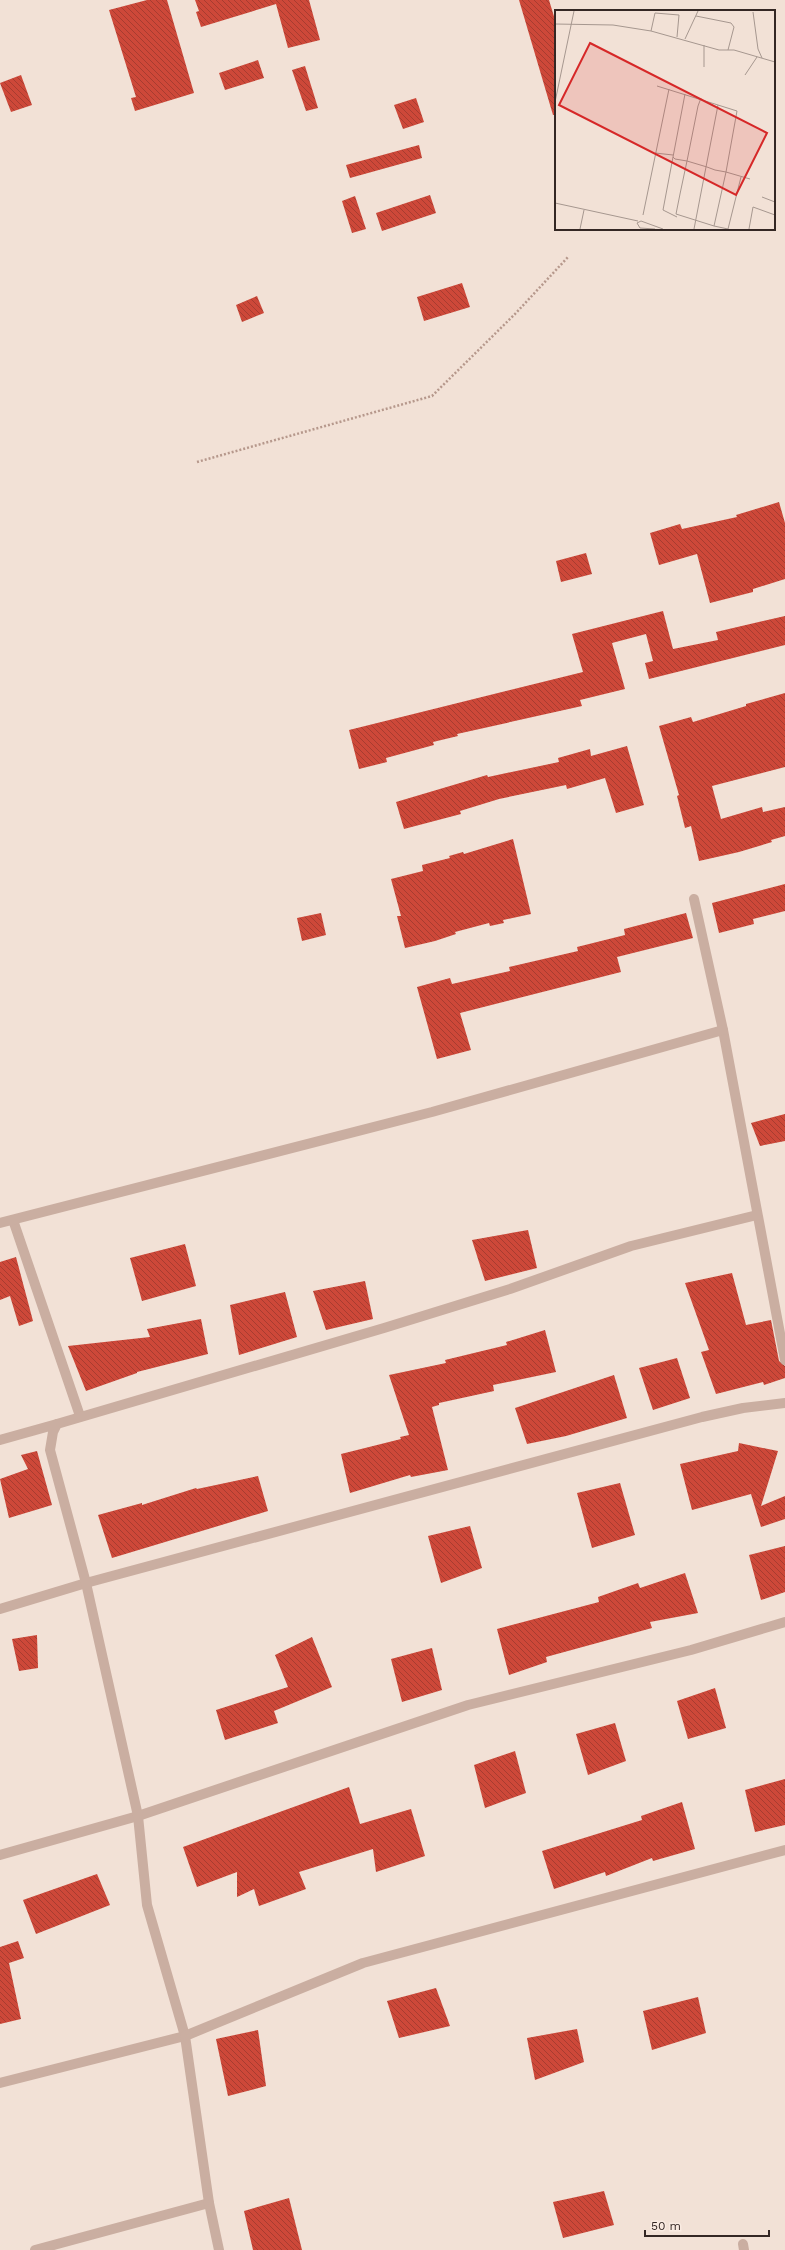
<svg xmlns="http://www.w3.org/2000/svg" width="785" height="2250" viewBox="0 0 785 2250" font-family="'Work Sans',sans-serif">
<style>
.building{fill:url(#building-back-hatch)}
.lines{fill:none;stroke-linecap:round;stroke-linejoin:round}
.path{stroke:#b6988c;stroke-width:2.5;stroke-dasharray:2 2;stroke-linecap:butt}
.minor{stroke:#caaea1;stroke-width:10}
.inset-road{fill:none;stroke:#a6978f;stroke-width:1}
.view{fill:#d62828;fill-opacity:0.15;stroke:#d62828;stroke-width:2}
.inset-edge{fill:none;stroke:#342724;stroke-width:2}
</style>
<defs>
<pattern id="building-back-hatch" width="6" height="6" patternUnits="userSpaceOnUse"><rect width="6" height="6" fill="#cd4839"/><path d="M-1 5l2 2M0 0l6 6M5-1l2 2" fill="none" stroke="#a73c30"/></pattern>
</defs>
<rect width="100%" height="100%" fill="#f2e1d6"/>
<!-- building -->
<g class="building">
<polygon points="147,0 167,0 194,93 135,111 131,98 136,97 109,10"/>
<polygon points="195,0 309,0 320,40 288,48 276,4 201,27 196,12 199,11"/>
<polygon points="519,0 549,0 556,23 556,115 553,115"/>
<polygon points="258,60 264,78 225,90 219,73"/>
<polygon points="305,66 318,108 306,111 292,70"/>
<polygon points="21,75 32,105 11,112 0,83"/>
<polygon points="416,98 424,122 403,129 394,105"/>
<polygon points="419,145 422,158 350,178 346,165"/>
<polygon points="430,195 436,213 382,231 376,213"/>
<polygon points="355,196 366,229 352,233 342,201"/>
<polygon points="462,283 470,307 424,321 417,297"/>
<polygon points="257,296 264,313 242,322 236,305"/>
<polygon points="779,502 785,523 785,579 753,589 753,592 710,603 697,554 659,565 650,533 680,524 682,529 737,517 736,515"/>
<polygon points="586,553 592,574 561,582 556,561"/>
<polygon points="663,611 673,649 718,640 716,632 785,616 785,645 649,679 645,663 653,661 646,634 612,643 625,689 580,700 582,706 457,734 458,736 433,742 434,745 386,758 387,762 359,769 349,730 583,672 572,634"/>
<polygon points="785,693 785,767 712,786 721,819 762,807 763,812 785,807 785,836 771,840 772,842 739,852 699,861 691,826 685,828 677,796 679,795 659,726 691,717 693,722 746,706 746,704"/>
<polygon points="627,746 644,805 616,813 605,778 567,789 566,785 499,799 460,811 461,814 404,829 396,802 487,775 488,777 559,762 558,758 590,749 591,756"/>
<polygon points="513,839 531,914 503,920 504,923 490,926 489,923 455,932 456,934 435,941 405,948 397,916 401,916 391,879 423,871 422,865 450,858 449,856 463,852 464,854"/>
<polygon points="785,884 785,911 753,919 754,924 719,933 712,903"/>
<polygon points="321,913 326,935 302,941 297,918"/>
<polygon points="686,913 693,938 617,957 621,972 460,1013 471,1050 437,1059 417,987 450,978 452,984 510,971 509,967 578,951 577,947 625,935 624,929"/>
<polygon points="785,1114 785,1141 760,1146 751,1123"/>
<polygon points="528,1230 537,1268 485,1281 472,1240"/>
<polygon points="185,1244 196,1286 142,1301 130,1258"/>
<polygon points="16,1257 33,1321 19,1326 10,1296 0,1300 0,1262"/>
<polygon points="732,1273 746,1325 771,1320 779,1361 785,1366 785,1378 764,1385 763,1382 716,1394 701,1352 709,1350 685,1283"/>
<polygon points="365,1281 373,1319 326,1330 313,1291"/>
<polygon points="285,1292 297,1337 239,1355 230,1305"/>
<polygon points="201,1319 208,1354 137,1372 137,1373 86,1391 68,1346 150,1337 147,1329"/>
<polygon points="545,1330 556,1372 493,1385 494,1391 439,1403 439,1405 432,1407 448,1470 411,1477 410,1475 350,1493 341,1454 401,1439 400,1437 409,1435 389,1375 446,1363 445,1360 507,1345 506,1342"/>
<polygon points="677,1358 690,1398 653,1410 639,1368"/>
<polygon points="614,1375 627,1418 566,1436 527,1444 515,1408"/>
<polygon points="739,1443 778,1451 761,1506 785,1496 785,1519 761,1527 751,1494 692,1510 680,1464 738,1451"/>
<polygon points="37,1451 52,1505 9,1518 0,1479 28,1469 21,1455"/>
<polygon points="258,1476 268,1511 112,1558 98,1515 142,1503 142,1505 196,1488 197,1489"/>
<polygon points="620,1483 635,1535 592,1548 577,1493"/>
<polygon points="470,1526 482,1568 441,1583 428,1536"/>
<polygon points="785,1546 785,1592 761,1600 749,1555"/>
<polygon points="685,1573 698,1613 650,1622 652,1628 546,1657 547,1662 509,1675 497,1629 599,1602 598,1597 638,1583 640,1588"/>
<polygon points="37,1635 38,1668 19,1671 12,1639"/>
<polygon points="312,1637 332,1687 274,1711 278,1723 225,1740 216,1710 288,1687 275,1655"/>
<polygon points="432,1648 442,1690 402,1702 391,1659"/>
<polygon points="715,1688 726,1728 688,1739 677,1701"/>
<polygon points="615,1723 626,1761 588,1775 576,1734"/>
<polygon points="515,1751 526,1793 485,1808 474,1765"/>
<polygon points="785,1779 785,1825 755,1832 745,1790"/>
<polygon points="349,1787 360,1824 411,1809 425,1856 376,1872 373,1849 299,1872 306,1889 259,1906 254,1889 237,1897 237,1872 197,1887 183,1847"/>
<polygon points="682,1802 695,1849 653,1861 652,1858 606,1876 605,1872 554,1889 542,1851 642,1820 641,1816"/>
<polygon points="97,1874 110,1905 36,1934 23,1900"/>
<polygon points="18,1941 24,1958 9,1963 21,2019 0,2024 0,1947"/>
<polygon points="436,1988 450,2026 399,2038 387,2001"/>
<polygon points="698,1997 706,2033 652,2050 643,2011"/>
<polygon points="577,2029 584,2062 535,2080 527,2038"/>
<polygon points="258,2030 266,2086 228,2096 216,2039"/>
<polygon points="604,2191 614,2225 563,2238 553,2202"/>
<polygon points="289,2198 302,2250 253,2250 244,2211"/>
</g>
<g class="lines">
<!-- path -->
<polyline class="path" points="197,462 432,396 515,314 569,256"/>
<!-- minor -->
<g class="minor">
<polyline points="694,899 723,1030 785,1360"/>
<polyline points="13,1220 80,1416"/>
<polyline points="0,1223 432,1112 723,1030"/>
<polyline points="0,1440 57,1424"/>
<polyline points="0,1609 86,1583 702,1417 743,1408 785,1403"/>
<polyline points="0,1855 138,1816 468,1705 691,1650 785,1622"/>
<polyline points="0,2083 185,2036 147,1905 138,1816 86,1583 50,1450 53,1432 57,1424 384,1328 510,1289 631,1246 757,1215"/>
<polyline points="743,2244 744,2250"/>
<polyline points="35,2250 209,2203"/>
<polyline points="219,2250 209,2203 185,2036 363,1963 785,1850"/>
</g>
</g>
<!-- overview -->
<g transform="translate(555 10)">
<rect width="220" height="220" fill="#f2e1d6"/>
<path class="inset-road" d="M198,2L203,39L207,48M141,6L176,13L179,17L173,40M0,14L58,15L96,21L164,40H179L220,52M96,21L100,3L124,5L122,27M130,29L143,1M149,57V35M190,65L202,47M102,76L163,95L139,219M130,84L118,147L120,149L132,151L152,157L160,160L171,162L159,216L121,204L125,184L129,165L132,151L143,96L146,88M0,92L19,1M163,95L182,101L171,162L195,169M100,143L118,145M118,147L108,200L122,207M207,187L220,192M0,193L83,211M88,205L114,79M159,216L173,219L186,167M25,219L29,200M100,219L85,218L82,213L86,211L108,219M194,219L198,197L220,205"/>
<path class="view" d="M35,33L212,123L181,185L4,95Z"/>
<rect width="220" height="220" class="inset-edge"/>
</g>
<!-- scale -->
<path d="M645 2230v6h124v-6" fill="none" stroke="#342724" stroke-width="2"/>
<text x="651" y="2230" font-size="12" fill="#342724" stroke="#faebe2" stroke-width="3" paint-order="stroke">50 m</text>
</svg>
